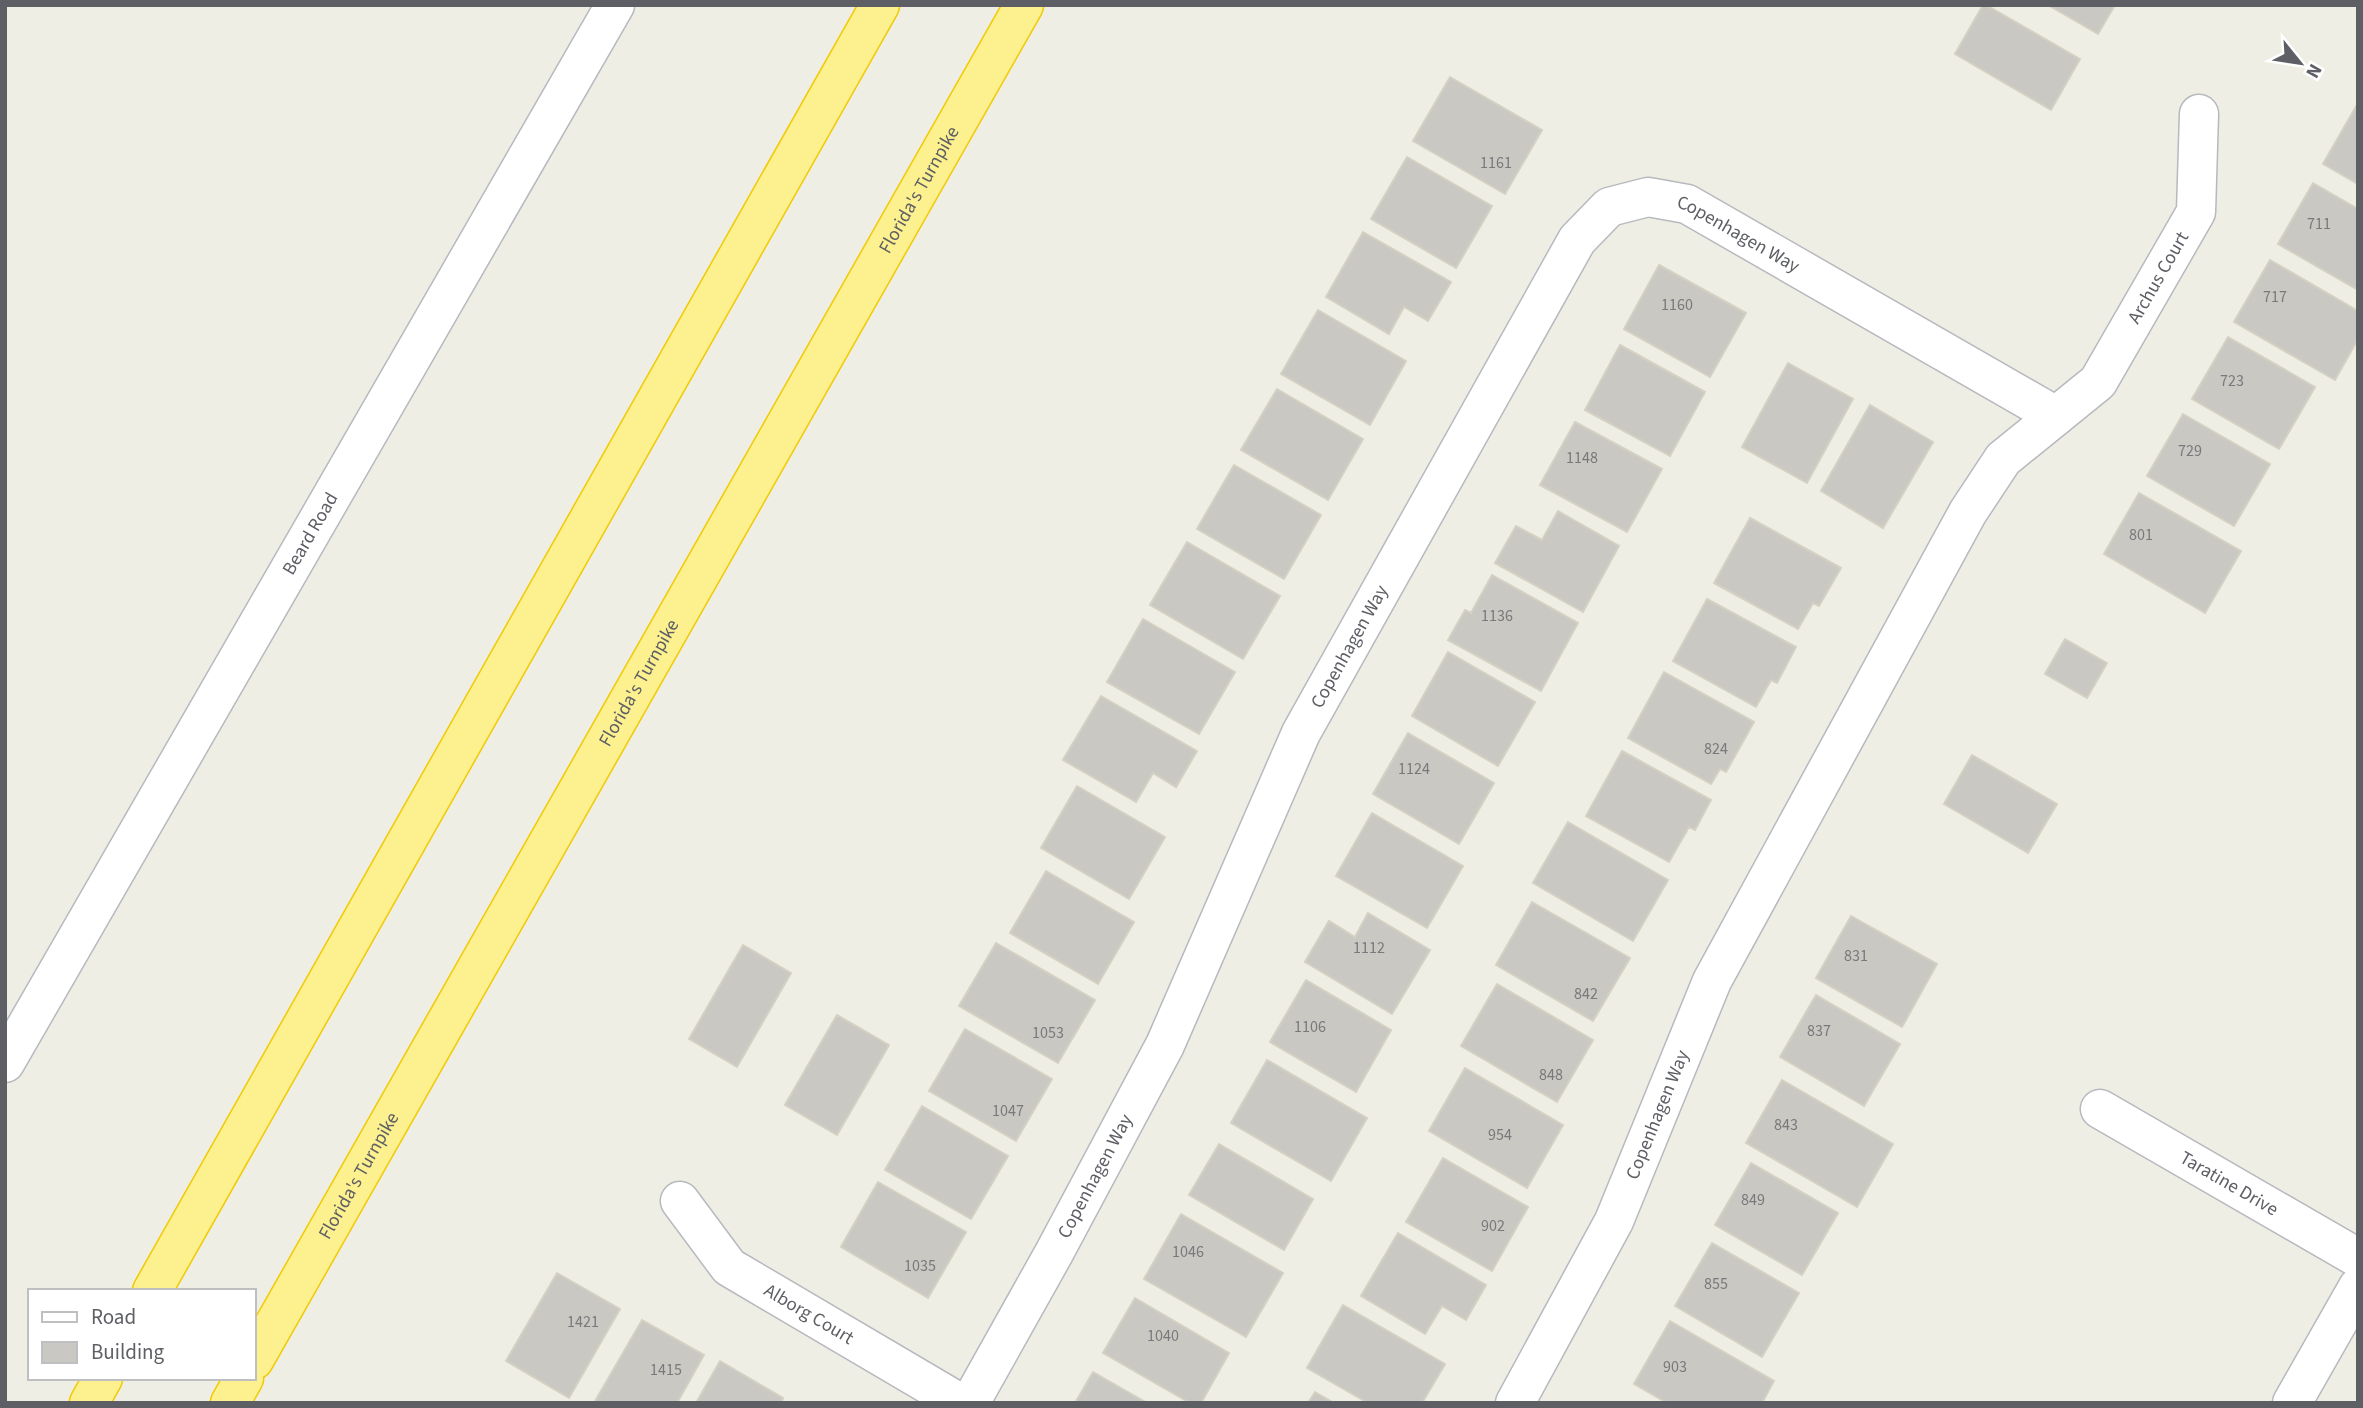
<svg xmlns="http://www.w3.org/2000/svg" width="2363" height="1408" viewBox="0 0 2363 1408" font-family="'Source Sans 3',sans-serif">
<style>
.building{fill:#cac8c2;stroke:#d4d1c3;stroke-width:2}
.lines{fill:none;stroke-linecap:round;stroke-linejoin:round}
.minor-casing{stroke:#b7b9be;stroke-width:41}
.highway-casing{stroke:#f1ca02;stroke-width:41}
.minor{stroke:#fff;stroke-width:38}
.highway{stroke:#fcf08f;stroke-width:38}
.labels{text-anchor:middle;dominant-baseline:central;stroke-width:7;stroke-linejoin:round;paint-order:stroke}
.number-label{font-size:16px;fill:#78797c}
.street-label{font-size:19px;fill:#5d5f65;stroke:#fff}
</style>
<rect width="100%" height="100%" fill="#efeee5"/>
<!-- building -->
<g class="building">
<polygon points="1983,5 1986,5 2080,59 2051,110 1955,54"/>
<polygon points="2048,5 2115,5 2098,34"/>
<polygon points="1450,77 1542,130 1505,194 1413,141"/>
<polygon points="2358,103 2358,184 2323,164"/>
<polygon points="1407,157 1492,206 1456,268 1371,219"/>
<polygon points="2313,183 2358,209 2358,290 2278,244"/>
<polygon points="1363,232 1451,282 1428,321 1404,307 1389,334 1326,297"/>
<polygon points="2270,260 2358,311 2358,339 2335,380 2234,322"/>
<polygon points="1659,265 1746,313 1710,377 1624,329"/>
<polygon points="1318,310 1406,361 1370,425 1281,374"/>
<polygon points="2228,337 2315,387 2279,449 2192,399"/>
<polygon points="1620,345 1705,392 1670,456 1585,410"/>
<polygon points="1788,363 1853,399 1807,483 1742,447"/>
<polygon points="1277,389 1363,439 1328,500 1241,450"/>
<polygon points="1870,405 1933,442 1883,528 1821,491"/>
<polygon points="2183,414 2270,464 2234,526 2147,476"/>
<polygon points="1575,422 1662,469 1627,532 1540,485"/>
<polygon points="1234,465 1321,515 1284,579 1197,529"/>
<polygon points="2139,493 2241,551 2205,613 2104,554"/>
<polygon points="1558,511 1619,546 1583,612 1495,563 1516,526 1542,540"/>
<polygon points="1750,518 1841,568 1819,606 1813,603 1798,629 1714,583"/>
<polygon points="1187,542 1280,596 1243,659 1150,605"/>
<polygon points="1492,575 1578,623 1541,691 1448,640 1465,610 1471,613"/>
<polygon points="1707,599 1796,647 1777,683 1771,680 1756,707 1673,661"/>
<polygon points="1143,619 1235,672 1199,734 1107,682"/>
<polygon points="2065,639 2107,663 2087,698 2045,674"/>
<polygon points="1448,652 1535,702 1498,766 1412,716"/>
<polygon points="1664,672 1754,722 1726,772 1720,769 1711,784 1628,738"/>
<polygon points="1101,696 1197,751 1176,787 1153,773 1136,802 1063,760"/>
<polygon points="1408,733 1494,783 1459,844 1373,794"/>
<polygon points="1622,751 1711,800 1695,830 1689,827 1669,862 1586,816"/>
<polygon points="1972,755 2057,804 2028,853 1944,804"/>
<polygon points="1077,786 1165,837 1129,899 1041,848"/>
<polygon points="1372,813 1463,866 1427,928 1336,876"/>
<polygon points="1568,822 1668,880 1633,941 1533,883"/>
<polygon points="1046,871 1134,922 1098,984 1010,933"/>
<polygon points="1532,902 1630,958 1593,1021 1496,965"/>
<polygon points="1368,913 1430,950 1392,1014 1305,962 1329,921 1355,937"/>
<polygon points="1851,916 1937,964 1902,1027 1816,978"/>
<polygon points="996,943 1095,1000 1058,1063 959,1006"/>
<polygon points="743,945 791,973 737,1067 689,1039"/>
<polygon points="1306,980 1391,1030 1356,1092 1270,1042"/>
<polygon points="1497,984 1593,1040 1557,1102 1461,1046"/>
<polygon points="1816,995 1900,1044 1864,1106 1780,1057"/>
<polygon points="837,1015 889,1045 837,1135 785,1105"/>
<polygon points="965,1029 1052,1079 1016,1141 929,1091"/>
<polygon points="1267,1060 1367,1118 1331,1181 1231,1123"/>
<polygon points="1465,1068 1563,1125 1527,1188 1429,1131"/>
<polygon points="1782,1080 1893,1144 1857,1207 1746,1143"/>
<polygon points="922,1106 1008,1156 971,1219 885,1170"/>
<polygon points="1219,1144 1313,1199 1284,1250 1189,1195"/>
<polygon points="1443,1158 1528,1207 1492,1271 1406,1222"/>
<polygon points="1751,1163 1838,1213 1802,1275 1715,1225"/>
<polygon points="878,1182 966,1232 928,1298 841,1247"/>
<polygon points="1181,1214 1283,1273 1246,1337 1144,1279"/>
<polygon points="1398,1233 1486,1285 1466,1320 1442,1306 1425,1334 1361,1296"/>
<polygon points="1712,1243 1799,1293 1762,1357 1675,1306"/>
<polygon points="557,1273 620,1309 569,1398 506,1361"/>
<polygon points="1135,1298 1229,1353 1201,1403 1190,1403 1103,1353"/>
<polygon points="1343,1305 1445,1364 1422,1403 1368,1403 1307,1368"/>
<polygon points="642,1320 704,1355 677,1403 594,1403"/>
<polygon points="1670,1321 1774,1381 1762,1403 1667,1403 1634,1384"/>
<polygon points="720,1361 783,1398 781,1403 696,1403"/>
<polygon points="1093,1372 1147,1403 1075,1403"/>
<polygon points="1315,1392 1334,1403 1308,1403"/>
</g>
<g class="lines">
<defs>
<g id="minor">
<path id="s1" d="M5,1063L615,5"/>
<path id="s2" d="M2100,1109L2358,1258"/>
<path id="s3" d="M680,1201L729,1267L960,1403"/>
<path id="s4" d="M970,1403L1054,1253L1165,1045L1301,733L1577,240L1609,207L1648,197L1687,204L2056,416"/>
<path id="s5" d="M1515,1403L1614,1221L1712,981L1968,512L2003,459L2098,382L2196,212L2199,114"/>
<polyline points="2292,1403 2358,1287"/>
</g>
<g id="highway">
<polyline points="152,1291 880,5"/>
<path id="s6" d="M254,1360L1024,5"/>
<polyline points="89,1403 103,1378"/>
<polyline points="230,1403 244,1378"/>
</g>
</defs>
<!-- minor casing -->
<use href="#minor" class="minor-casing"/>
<!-- highway casing -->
<use href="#highway" class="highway-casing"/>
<!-- minor -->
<use href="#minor" class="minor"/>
<!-- highway -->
<use href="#highway" class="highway"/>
</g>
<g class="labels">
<!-- number labels -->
<g class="number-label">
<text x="1496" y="163">1161</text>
<text x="2319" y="224">711</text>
<text x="2275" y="297">717</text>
<text x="1677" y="305">1160</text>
<text x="2232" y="381">723</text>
<text x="2190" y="451">729</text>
<text x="1582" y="458">1148</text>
<text x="2141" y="535">801</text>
<text x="1497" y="616">1136</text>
<text x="1716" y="749">824</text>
<text x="1414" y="769">1124</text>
<text x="1369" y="948">1112</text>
<text x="1856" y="956">831</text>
<text x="1586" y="994">842</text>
<text x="1310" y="1027">1106</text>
<text x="1819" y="1031">837</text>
<text x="1048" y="1033">1053</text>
<text x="1551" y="1075">848</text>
<text x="1008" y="1111">1047</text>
<text x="1786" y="1125">843</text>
<text x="1500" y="1135">954</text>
<text x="1753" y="1200">849</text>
<text x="1493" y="1226">902</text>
<text x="1188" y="1252">1046</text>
<text x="920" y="1266">1035</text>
<text x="1716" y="1284">855</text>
<text x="583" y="1322">1421</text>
<text x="1163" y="1336">1040</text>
<text x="1675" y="1367">903</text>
<text x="666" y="1370">1415</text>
</g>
<!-- street labels -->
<g class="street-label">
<text stroke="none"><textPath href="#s6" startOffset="1346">Florida's Turnpike</textPath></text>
<text stroke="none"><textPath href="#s4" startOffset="1498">Copenhagen Way</textPath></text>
<text stroke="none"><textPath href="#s5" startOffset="1307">Archus Court</textPath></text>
<text stroke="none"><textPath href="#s1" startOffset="611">Beard Road</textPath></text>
<text stroke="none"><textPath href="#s4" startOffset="847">Copenhagen Way</textPath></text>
<text stroke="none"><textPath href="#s6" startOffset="779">Florida's Turnpike</textPath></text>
<text stroke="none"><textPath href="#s5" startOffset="322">Copenhagen Way</textPath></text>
<text stroke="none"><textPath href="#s6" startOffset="212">Florida's Turnpike</textPath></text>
<text stroke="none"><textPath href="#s4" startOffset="259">Copenhagen Way</textPath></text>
<text stroke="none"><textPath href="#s2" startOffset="149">Taratine Drive</textPath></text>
<text stroke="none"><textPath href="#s3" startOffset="175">Alborg Court</textPath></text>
</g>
</g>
<!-- border -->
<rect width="2363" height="1408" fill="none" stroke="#5d5f65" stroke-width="14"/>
<!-- legend -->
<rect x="28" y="1289" width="228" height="91" fill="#ffffff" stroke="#bebfc1" stroke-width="2"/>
<rect x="42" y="1312" width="35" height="10" fill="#ffffff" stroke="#bebfc1" stroke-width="2"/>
<text x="91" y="1324" font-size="21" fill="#5d5f65">Road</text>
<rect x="42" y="1342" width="35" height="21" fill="#cac8c2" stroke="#bebfc1" stroke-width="2"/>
<text x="91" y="1359" font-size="21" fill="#5d5f65">Building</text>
<!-- north arrow -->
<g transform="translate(2300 63) rotate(120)" stroke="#ffffff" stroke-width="5" paint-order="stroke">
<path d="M0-5L12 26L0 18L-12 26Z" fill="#5d5f65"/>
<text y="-10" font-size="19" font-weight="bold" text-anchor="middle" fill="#5d5f65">N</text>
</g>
</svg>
